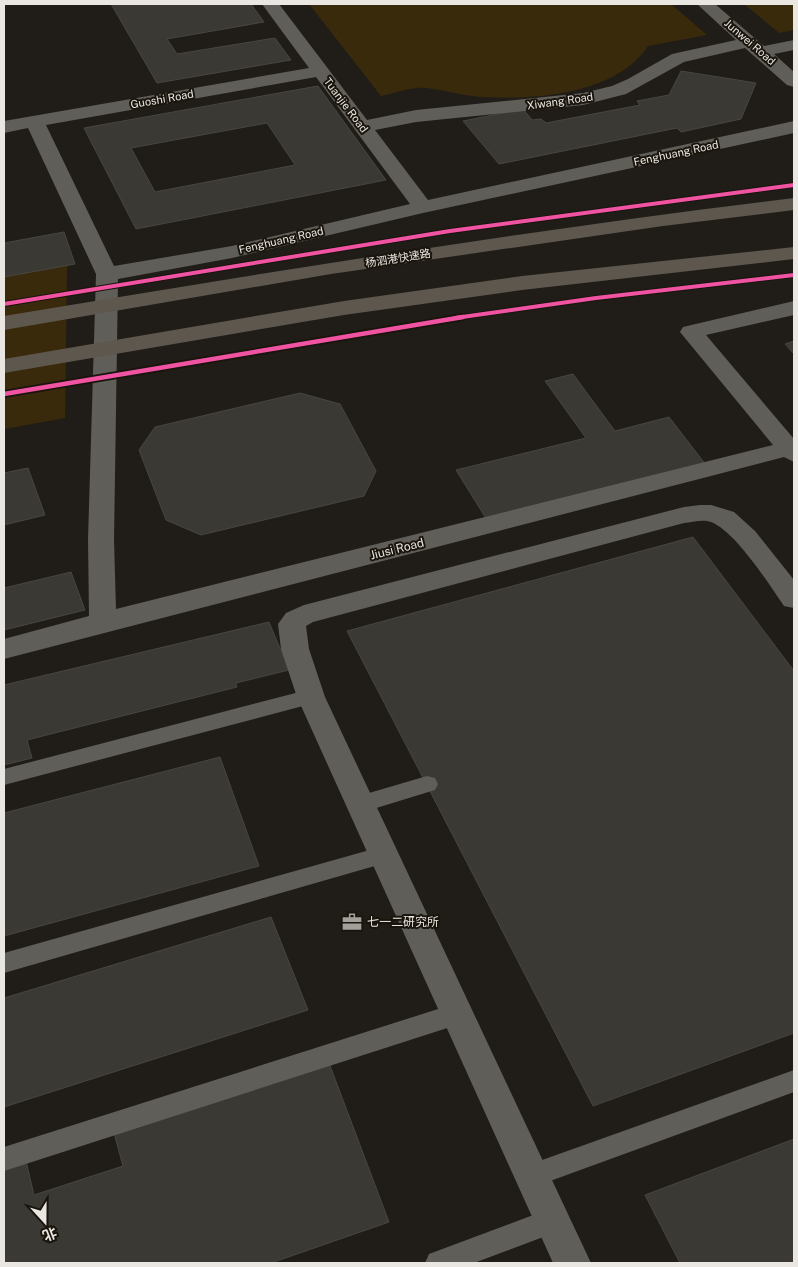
<svg xmlns="http://www.w3.org/2000/svg" width="798" height="1267" viewBox="0 0 798 1267" font-family="'Public Sans','Noto Sans SC',sans-serif">
<style>
.green{fill:#3a2a0c}
.building{fill:#3b3934;stroke:#484641;fill-rule:evenodd}
.lines{fill:none;stroke-linecap:round;stroke-linejoin:round}
.service{fill:#605e59;fill-rule:evenodd}
.minor{fill:#605e59;fill-rule:evenodd}
.trunk{fill:#5d574e;fill-rule:evenodd}
.cycleway-far1-casing{stroke:#19140c;stroke-width:6}
.cycleway-casing{stroke:#19140c;stroke-width:8}
.cycleway-far1{stroke:#f153a3;stroke-width:4}
.cycleway{stroke:#f153a3;stroke-width:4.5}
.labels{text-anchor:middle;dominant-baseline:central;stroke-width:4;stroke-linejoin:round;paint-order:stroke}
.far-street-label{font-size:11px;fill:#eae6e1;stroke:#19140c}
.street-label{font-size:12px;fill:#eae6e1;stroke:#19140c}
.poi-label{font-size:12px;fill:#eae6e1;stroke:#19140c;text-anchor:start}
</style>
<rect width="100%" height="100%" fill="#201d18"/>
<!-- green -->
<g class="green">
<path d="M309,4H671L707,35L648,46C617,94 535,100 483,97C464,96 445,90 426,88C413,86 395,93 381,96Z"/>
<polygon points="744,4 794,4 794,30 779,33"/>
<polygon points="67,265 65,418 4,429 4,277"/>
</g>
<!-- building -->
<g class="building">
<polygon points="111,4 251,4 264,22 167,39 177,54 275,38 291,60 157,83"/>
<polygon points="681,71 756,83 741,119 681,132 677,128 499,164 463,121 523,109 532,120 541,119 546,123 640,105 637,101 669,95"/>
<path d="M318,86L386,180L136,229L84,128ZM267,123L295,165L155,192L131,148Z"/>
<polygon points="64,232 75,264 4,277 4,243"/>
<polygon points="794,341 794,354 785,344"/>
<polygon points="573,374 615,431 669,417 706,465 487,520 456,470 586,438 545,381"/>
<polygon points="300,393 340,404 376,471 364,496 201,535 166,520 139,450 155,427"/>
<polygon points="28,468 45,515 4,525 4,473"/>
<polygon points="693,537 794,671 794,1033 593,1106 347,631"/>
<polygon points="71,572 85,610 4,630 4,588"/>
<polygon points="269,622 289,670 236,683 237,687 27,740 32,758 4,765 4,685"/>
<polygon points="220,757 259,866 4,936 4,813"/>
<polygon points="271,917 308,1010 4,1107 4,998"/>
<polygon points="329,1063 389,1222 271,1263 4,1263 4,1168 26,1161 34,1195 123,1166 114,1133"/>
<polygon points="794,1139 794,1263 680,1263 645,1195"/>
</g>
<g class="lines">
<!-- service -->
<g class="service">
<polygon points="311,689 318,692 321,697 318,702 4,785 4,769"/>
<polygon points="427,776 435,778 438,784 435,790 360,813 352,810 349,804 352,798"/>
<polygon points="384,846 392,849 395,855 392,861 4,973 4,953"/>
<polygon points="457,1003 466,1006 469,1014 466,1022 4,1171 4,1147"/>
<polygon points="794,1070 794,1092 531,1188 522,1185 518,1176 522,1167 531,1164"/>
<polygon points="552,1208 562,1212 565,1221 562,1230 474,1263 425,1263 429,1254"/>
</g>
<!-- minor -->
<g class="minor">
<path d="M262,4H279L367,120L416,110L583,93L612,86L628,79L672,54L736,40L697,4H715L764,46L794,40V50L774,54L794,72V87L787,85L745,48L684,62L626,94L583,105L416,122L375,130L428,200L794,121V133L423,213L232,258L118,279L114,540L116,609L773,445L680,332L683,327L794,301V315L706,335L794,439V462L784,457L4,659V639L89,616L88,540L96,274L28,128L4,133V121L309,68ZM316,77L410,204L232,246L114,266L46,125Z"/>
<path d="M700,505H711L734,512L755,531L794,580V608L784,606C769,584 735,531 711,522C703,519 692,522 684,523L313,622L306,626L309,649L325,697L591,1263H553L297,697L281,649L278,624L286,613L304,605L684,507Z"/>
</g>
<!-- trunk -->
<g class="trunk">
<path d="M794,198V210L663,226L331,274L4,330V316C267,272 529,230 794,198Z"/>
<polygon points="794,247 794,259 522,290 344,315 4,373 4,359 344,301 522,276"/>
</g>
<defs>
<g id="cycleway-far1">
<polyline points="4,304 450,231 794,185"/>
<polyline points="455,318 596,298 794,275"/>
</g>
<polyline id="cycleway" points="4,394 463,317"/>
</defs>
<!-- cycleway-far1 casing -->
<use href="#cycleway-far1" class="cycleway-far1-casing"/>
<!-- cycleway casing -->
<use href="#cycleway" class="cycleway-casing"/>
<!-- cycleway-far1 -->
<use href="#cycleway-far1" class="cycleway-far1"/>
<!-- cycleway -->
<use href="#cycleway" class="cycleway"/>
</g>
<!-- icons -->
<defs>
<symbol id="office-bare" viewBox="-9 -9 18 18"><path d="M-6-3h4V-5.5h4V-3h4V5H-6ZM-1-4.5V-3h2v-1.5ZM-6 0V1H6V0Z" fill="#a3a09b" stroke="#19140c" stroke-width="2.5" paint-order="stroke"/></symbol>
</defs>
<g fill-rule="evenodd">
<use href="#office-bare" x="338" y="908" width="28" height="28"/>
</g>
<g class="labels">
<!-- far-street labels -->
<g class="far-street-label">
<text transform="translate(750 42) rotate(41)">Junwei Road</text>
<text transform="translate(162 99) rotate(-10)">Guoshi Road</text>
<text transform="translate(560 101) rotate(-8)">Xiwang Road</text>
<text transform="translate(346 105) rotate(53)">Tuanjie Road</text>
<text transform="translate(676 153) rotate(-12)">Fenghuang Road</text>
<text transform="translate(281 240) rotate(-13)">Fenghuang Road</text>
<text transform="translate(398 258) rotate(-9)">杨泗港快速路</text>
</g>
<!-- street labels -->
<g class="street-label">
<text transform="translate(397 549) rotate(-14)">Jiusi Road</text>
</g>
<!-- poi labels -->
<g class="poi-label">
<text x="367" y="922">七一二研究所</text>
</g>
</g>
<!-- border -->
<rect width="798" height="1267" fill="none" stroke="#eae6e1" stroke-width="10"/>
<!-- north arrow -->
<g transform="translate(45 1222) rotate(159)" stroke="#19140c" stroke-width="4" paint-order="stroke">
<path d="M0-4L9 19L0 12L-9 19Z" fill="#eae6e1"/>
<text y="-8" font-size="14" font-weight="bold" text-anchor="middle" fill="#eae6e1">北</text>
</g>
</svg>
